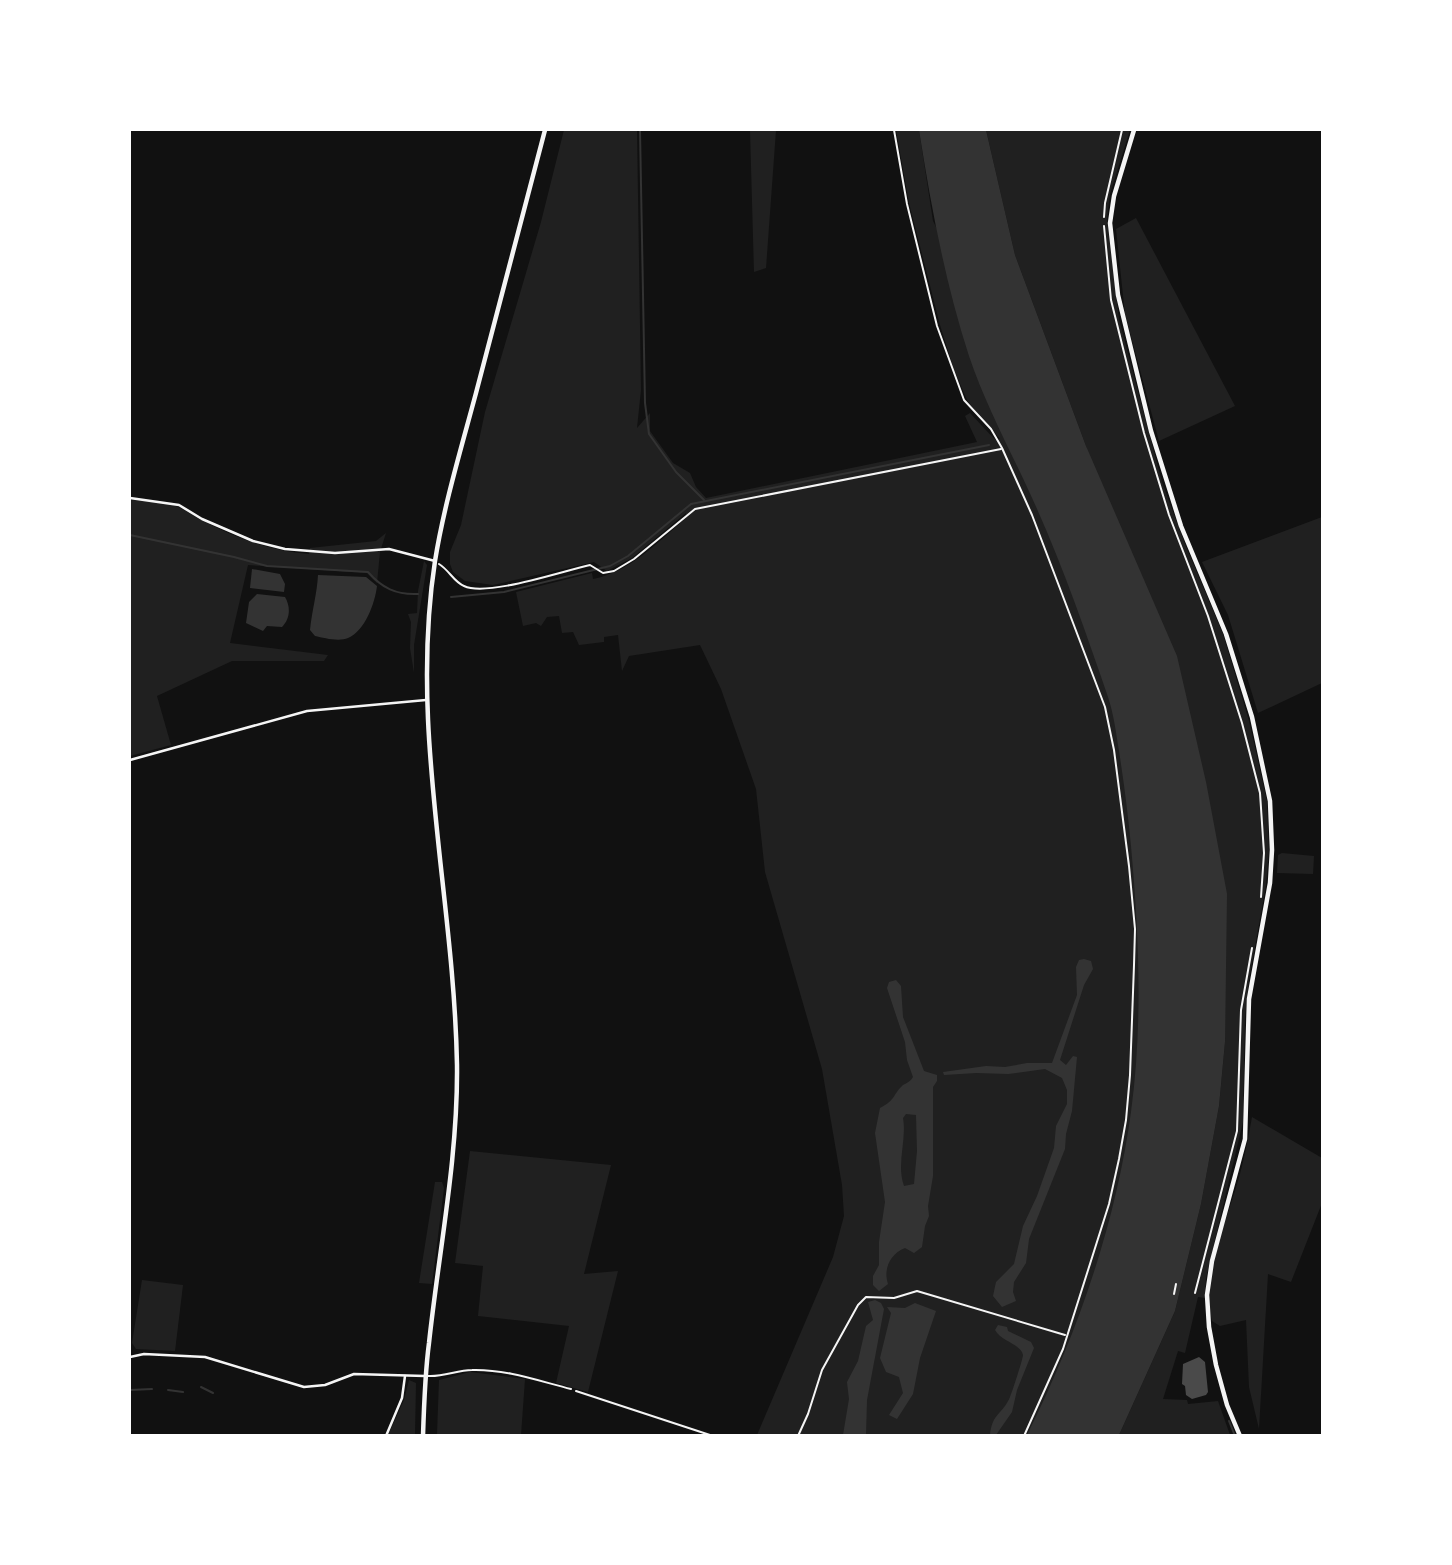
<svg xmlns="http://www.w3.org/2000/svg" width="1452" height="1565" viewBox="0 0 1452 1565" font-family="Helvetica,sans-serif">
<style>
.green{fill:#202020}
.water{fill:#333;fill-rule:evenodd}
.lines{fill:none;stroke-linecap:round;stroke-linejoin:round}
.stream{stroke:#333;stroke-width:2}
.building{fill:#4a4a4a}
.path{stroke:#f5f5f5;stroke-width:2}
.service{stroke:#f5f5f5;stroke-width:2}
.minor{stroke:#f5f5f5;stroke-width:2.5}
.secondary{stroke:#f5f5f5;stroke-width:4.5}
</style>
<rect width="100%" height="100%" fill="#111"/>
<!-- green -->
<g class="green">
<path d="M564,130H637L641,390L637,428L650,413V431L673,463L690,473L696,487L706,498L977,442L965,416L970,413C979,422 987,432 996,440L1000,439L968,402L954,370L940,325L909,203L896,130H919L933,221L1040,431L1184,940L1071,1435H757L833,1257L844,1216L842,1185L822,1069L765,872L756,789L721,689L700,645L629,656L622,671L618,635L604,637V642L579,645L573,632L562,633L559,616L547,617L541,626L536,623L523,626L516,592L592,573L593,579C630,572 658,542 686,518V513L632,558L607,571L594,562L493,585L465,581L453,572L450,564V552L461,525L485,412L541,222Z"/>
<polygon points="750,130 776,130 766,268 754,272"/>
<polygon points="986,130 1130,130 1110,194 1107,219 1119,319 1162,482 1185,544 1223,634 1249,721 1267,801 1269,851 1266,885 1249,980 1245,1017 1243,1122 1206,1278 1205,1298 1198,1297 1185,1353 1178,1351 1163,1399 1187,1400 1188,1404 1218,1401 1230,1435 1119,1435 1175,1311 1201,1204 1219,1106 1225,1042 1086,446 1015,255"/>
<polygon points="1136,218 1235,406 1159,441 1125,314 1116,229"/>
<path d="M130,500C145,501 163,500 178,507C186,510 193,516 201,520C236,538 271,551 309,554L310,548L376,541L386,533L380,552L377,583L367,573L248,565L230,643L328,655L324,661H232L157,696L171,745L130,756Z"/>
<polygon points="1322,517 1322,683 1258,713 1228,615 1202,562"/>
<polygon points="424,561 427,565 414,645 414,673 410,648 411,622 408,614 417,613 418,591"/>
<polygon points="1282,853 1314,856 1313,874 1277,873 1278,855"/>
<path d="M1252,1117L1322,1158V1203L1291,1282L1268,1274L1259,1429L1249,1387L1246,1320L1220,1326L1212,1321C1200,1273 1231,1213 1242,1166C1246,1150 1249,1133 1252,1117Z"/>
<polygon points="470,1151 611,1165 584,1274 618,1271 588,1392 556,1383 569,1326 478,1316 483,1266 455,1263"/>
<polygon points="435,1182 442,1182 444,1188 432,1284 419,1283"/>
<polygon points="142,1280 183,1285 175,1351 136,1349 132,1343"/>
<polygon points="470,1372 525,1379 521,1435 437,1435 439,1380"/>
<polygon points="409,1380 416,1383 415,1435 388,1435 404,1400"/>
</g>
<!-- water -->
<g class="water">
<path d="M919,130H986L1015,255L1086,446L1177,656L1206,782L1227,894L1225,1042L1219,1106L1201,1204L1175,1311L1119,1435H1027C1077,1335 1116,1223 1131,1112C1143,1024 1139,934 1131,846C1128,814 1124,783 1119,751C1116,733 1114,715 1108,697C1084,627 1059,555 1027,487C1007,444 984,401 969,356C945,282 931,206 919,130Z"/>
<polygon points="252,569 280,574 285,584 284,592 250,588"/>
<path d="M318,575L366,577L377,586C375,603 365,631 348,638C339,642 324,638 315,636L310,630C312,610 317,594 318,575Z"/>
<path d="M257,594L285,597C291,607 290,619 282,627L267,626L263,631L246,623L249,602Z"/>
<polygon points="1084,959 1091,961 1093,969 1084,985 1060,1060 1066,1065 1073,1056 1077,1057 1072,1111 1066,1134 1065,1149 1029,1239 1026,1263 1014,1282 1013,1292 1016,1301 1002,1307 993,1296 996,1282 1014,1264 1023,1226 1037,1196 1054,1148 1056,1126 1067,1104 1067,1090 1062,1078 1045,1069 1008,1074 976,1073 944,1075 943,1072 986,1066 1005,1067 1027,1063 1052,1063 1077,995 1076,967 1079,960"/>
<path d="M896,980L901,986L903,1017L924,1071L937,1075V1081L933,1087V1176L928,1206L929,1216L925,1226L922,1247L914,1253L905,1248C890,1254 883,1269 888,1284L879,1291L873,1285V1276L879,1265V1242L885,1202L875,1133L880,1108C896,1100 893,1094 903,1085C907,1083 911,1081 913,1077L907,1060L905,1042L887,988L889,982ZM906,1114L916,1115L917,1151L914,1184L904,1186C896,1164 907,1140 903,1118Z"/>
<polygon points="875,1300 881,1303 884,1309 867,1400 866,1435 843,1435 849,1399 847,1382 858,1361 866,1326 873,1320 868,1302"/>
<polygon points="915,1303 936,1311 920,1358 913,1394 897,1419 889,1415 903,1393 899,1377 886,1372 880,1358 891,1313 887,1307 905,1308"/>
<path d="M998,1325L1007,1327L1008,1331L1031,1342L1034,1348L1017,1390L1012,1412L996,1435H990C992,1413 1003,1414 1010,1397C1012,1392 1023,1359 1023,1355C1021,1344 1002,1342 995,1330Z"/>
</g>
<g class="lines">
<!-- stream -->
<g class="stream">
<polyline points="640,130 645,403 649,434 676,472 704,500"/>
<path d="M130,535L234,557L267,566L368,572C382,588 396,595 418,594"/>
<polyline points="451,597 504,592 610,566 628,556 691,504 989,445"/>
<polyline points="201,1387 213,1393"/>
<polyline points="130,1390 152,1389"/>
<polyline points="168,1390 183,1392"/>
<polyline points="1229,1421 1235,1436"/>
</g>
</g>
<!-- building -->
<polygon class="building" points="1199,1357 1205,1362 1208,1392 1206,1395 1192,1399 1186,1395 1185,1386 1182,1384 1183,1364"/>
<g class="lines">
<!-- path -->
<g class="path">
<polyline points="894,130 907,204 937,326 964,400 991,429 1002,448 1032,515 1105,707 1114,750 1129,866 1135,929 1134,965 1130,1075 1126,1120 1119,1159 1109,1204 1063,1349 1024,1436"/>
<polyline points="1104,217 1105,203 1122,130"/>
<polyline points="1104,226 1111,300 1144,433 1169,515 1208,616 1242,723 1260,793 1264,853 1261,897"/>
<path d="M439,564C449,570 454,582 464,586C487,597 562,571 590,565L603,573L614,571L634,559L695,509L1001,449"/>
<polyline points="1195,1293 1237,1131 1241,1010 1252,948"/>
<polyline points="1174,1294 1176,1284"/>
<polyline points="576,1391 713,1436"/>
<polyline points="798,1436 808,1414 822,1370 858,1305 866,1297 894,1298 917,1291 1065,1335"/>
</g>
<!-- service -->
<path class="service" d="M428,1376C444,1377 457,1370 472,1370C506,1369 539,1381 571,1389"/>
<!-- minor -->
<g class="minor">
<polyline points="130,498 179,505 202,519 253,541 285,549 335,553 389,549 435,561"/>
<polyline points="130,760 307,711 426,700"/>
<polyline points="130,1357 144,1354 205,1357 304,1387 325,1385 354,1374 425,1376"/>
<polyline points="386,1436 402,1398 405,1376"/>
</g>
<!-- secondary -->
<g class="secondary">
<polyline points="1134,130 1114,196 1110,223 1118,295 1151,431 1181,526 1226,634 1252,717 1270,801 1272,850 1270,883 1249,999 1245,1139 1212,1261 1207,1295 1209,1327 1216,1365 1227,1405 1240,1436"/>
<path d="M423,1436C424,1404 425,1373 429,1343C439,1250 458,1158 457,1065C454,896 409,730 435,561C444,505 461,449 476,393C499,305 522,217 545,130"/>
</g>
</g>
<!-- border -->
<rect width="1452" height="1565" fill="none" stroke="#ffffff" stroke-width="262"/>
</svg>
